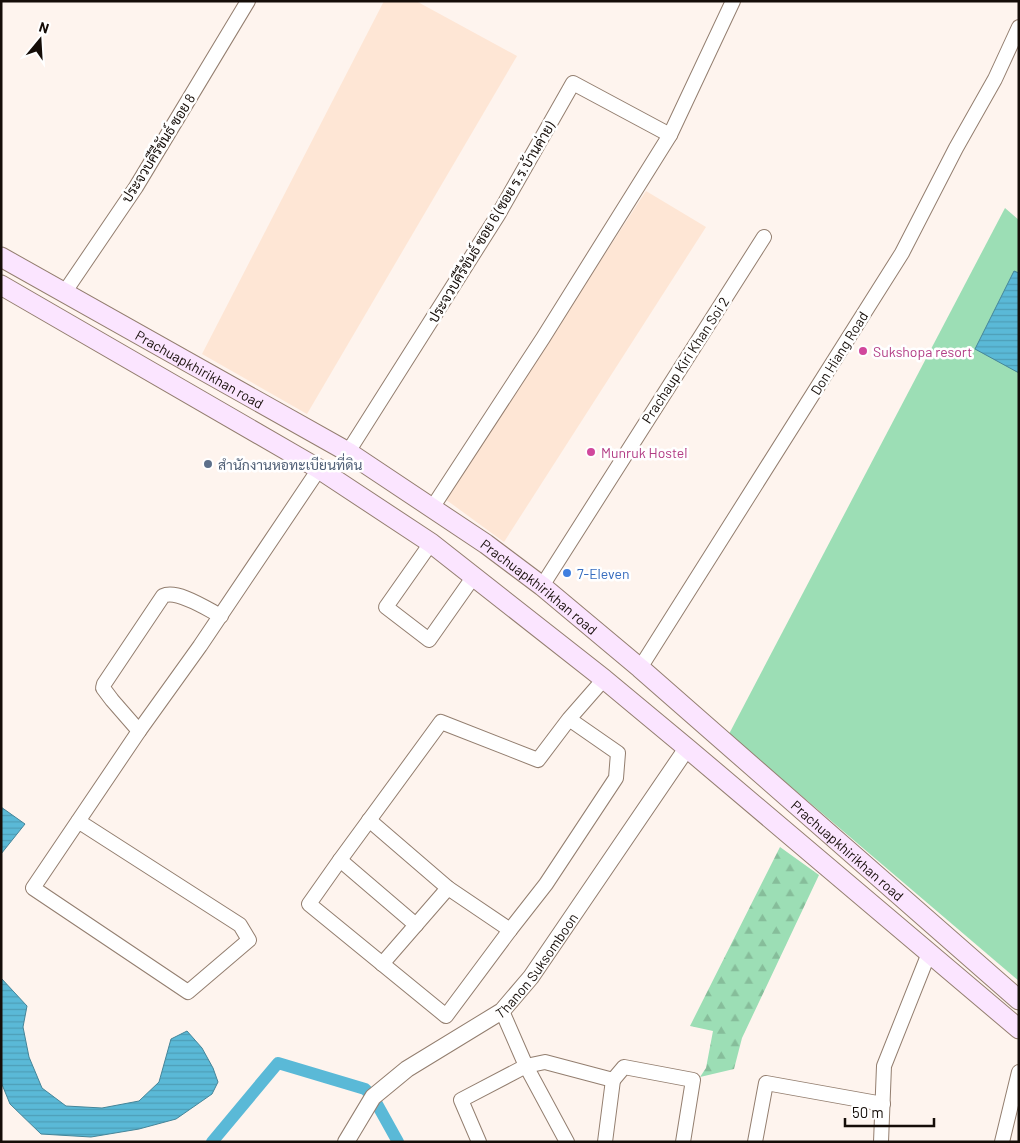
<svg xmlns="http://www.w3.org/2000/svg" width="1020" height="1143" viewBox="0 0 1020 1143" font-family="Barlow,Sarabun,sans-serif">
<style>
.built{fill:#fee6d5}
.forest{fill:url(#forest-firs)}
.pitch{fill:#9cdeb5}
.water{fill:url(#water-rules);stroke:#458599}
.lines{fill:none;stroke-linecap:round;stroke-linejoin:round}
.canal{stroke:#5ab9d7;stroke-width:12}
.minor-casing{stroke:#937e6f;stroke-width:16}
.tertiary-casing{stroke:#937e6f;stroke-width:18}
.secondary-casing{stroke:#937e6f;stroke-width:21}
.minor{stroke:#fff;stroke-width:14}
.tertiary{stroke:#fff;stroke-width:16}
.secondary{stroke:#fbe5ff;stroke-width:19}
.hotel-dot{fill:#d1479c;stroke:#fff;stroke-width:2}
.service-dot{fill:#5c6f8a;stroke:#fff;stroke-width:2}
.shop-dot{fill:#3f7fe0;stroke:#fff;stroke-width:2}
.labels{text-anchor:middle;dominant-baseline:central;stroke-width:5;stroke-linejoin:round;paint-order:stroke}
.street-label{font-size:14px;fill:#150d08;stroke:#fff}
.hotel-label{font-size:14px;fill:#b23c85;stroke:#fff;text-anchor:start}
.service-label{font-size:14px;fill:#4e5e75;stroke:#fff;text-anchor:start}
.shop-label{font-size:14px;fill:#366cbe;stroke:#fff;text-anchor:start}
</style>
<defs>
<pattern id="forest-firs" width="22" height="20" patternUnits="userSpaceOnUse" patternTransform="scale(1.25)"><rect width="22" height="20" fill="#9cdeb5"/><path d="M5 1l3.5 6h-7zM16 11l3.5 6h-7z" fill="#86bd9a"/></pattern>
<pattern id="water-rules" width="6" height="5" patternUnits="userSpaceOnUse" patternTransform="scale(1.25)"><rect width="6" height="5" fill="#5ab9d7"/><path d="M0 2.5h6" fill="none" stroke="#4d9eb7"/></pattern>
</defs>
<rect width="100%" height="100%" fill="#fef4ee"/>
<!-- built -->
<g class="built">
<polygon points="384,1 416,1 517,56 307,414 202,354"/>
<polygon points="646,191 706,227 504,542 445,499"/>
</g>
<!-- forest -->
<polygon class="forest" points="780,847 819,875 742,1038 734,1069 700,1077 706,1068 713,1031 690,1026"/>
<!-- pitch -->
<polygon class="pitch" points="1005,208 1019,220 1019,981 729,734"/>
<!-- water -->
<g class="water">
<polygon points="1014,271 1019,273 1019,373 975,349"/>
<polygon points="1,807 25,824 1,854"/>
<polygon points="1,978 27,1006 23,1027 29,1057 42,1088 66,1106 102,1108 139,1101 159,1082 171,1039 187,1031 202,1048 213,1068 218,1082 212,1094 176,1119 139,1129 91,1137 41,1134 10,1104 1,1082"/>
</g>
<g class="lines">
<!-- canal -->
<polyline class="canal" points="212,1142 278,1063 365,1089 373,1097 398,1142"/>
<defs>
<g id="minor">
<polyline points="64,293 136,187 248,1"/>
<polyline points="348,452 498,215 573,83 670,135"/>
<polyline points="432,508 543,338 670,135 733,1"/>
<polyline points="431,543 386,607 429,640 474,576"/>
<polyline points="542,586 764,237"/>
<polyline points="640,668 902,253 956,148 995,79 1019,27"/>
<polyline points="569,719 618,753 616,778 546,884 510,930 446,1016 309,904 340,860 441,722 538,760 569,719 604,679"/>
<path d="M139,731L112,700L103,688L104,684L163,596C177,589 207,609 221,616"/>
<polyline points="369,820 448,888 510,930"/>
<polyline points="78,821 240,925 249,940 188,992 33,888 139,731 200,646 319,469"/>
<polyline points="340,860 416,925"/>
<polyline points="382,964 448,888"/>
<polyline points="502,1011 526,1066 567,1142"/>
<polyline points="479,1142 461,1100 526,1066 545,1062 613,1080 624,1067 693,1080 683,1142"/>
<polyline points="605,1142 613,1080"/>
<polyline points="755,1142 766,1083 883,1104"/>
<polyline points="881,1142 884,1066 929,953"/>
<polyline points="1002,1142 1019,1072"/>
</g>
<g id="tertiary">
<path id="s1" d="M346,1142L373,1097L407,1069L502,1011L531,977L687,748"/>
</g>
<g id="secondary">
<path id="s2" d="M1,257L348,452L486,544L542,586L640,668L1019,1000"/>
<polyline points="1,285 319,469 431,543 604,679 687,748 1019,1029"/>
</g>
</defs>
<!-- minor casing -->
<use href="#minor" class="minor-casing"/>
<!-- tertiary casing -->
<use href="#tertiary" class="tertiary-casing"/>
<!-- secondary casing -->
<use href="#secondary" class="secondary-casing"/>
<!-- minor -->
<use href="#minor" class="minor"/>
<!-- tertiary -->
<use href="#tertiary" class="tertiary"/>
<!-- secondary -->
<use href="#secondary" class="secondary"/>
</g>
<!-- markers -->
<g class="hotel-dot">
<circle cx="863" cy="351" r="5"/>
<circle cx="591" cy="452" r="5"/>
</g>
<circle class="service-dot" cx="208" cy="464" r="5"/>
<circle class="shop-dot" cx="567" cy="573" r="5"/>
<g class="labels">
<!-- street labels -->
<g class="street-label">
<text transform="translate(158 148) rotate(-58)">ประจวบคีรีขันธ์ ซอย 8</text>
<text transform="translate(491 222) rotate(-59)">ประจวบคีรีขันธ์ ซอย 6 (ซอย ร.ร.บ้านค่าย)</text>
<text transform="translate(839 353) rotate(-58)">Don Hiang Road</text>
<text transform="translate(685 360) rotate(-57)">Prachaup Kiri Khan Soi 2</text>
<text stroke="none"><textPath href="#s2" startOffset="228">Prachuapkhirikhan road</textPath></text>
<text stroke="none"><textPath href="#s2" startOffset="632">Prachuapkhirikhan road</textPath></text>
<text stroke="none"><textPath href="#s2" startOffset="1038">Prachuapkhirikhan road</textPath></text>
<text stroke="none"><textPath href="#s1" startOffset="265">Thanon Suksomboon</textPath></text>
</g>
<!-- hotel labels -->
<g class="hotel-label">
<text x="873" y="351">Sukshopa resort</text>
<text x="601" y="452">Munruk Hostel</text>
</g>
<!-- service labels -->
<g class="service-label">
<text x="218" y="464">สำนักงานหอทะเบียนที่ดิน</text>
</g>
<!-- shop labels -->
<g class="shop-label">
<text x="577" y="573">7-Eleven</text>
</g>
</g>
<!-- border -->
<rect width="1020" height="1143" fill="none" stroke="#150d08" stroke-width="5"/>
<!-- north arrow -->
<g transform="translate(40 40) rotate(18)" stroke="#ffffff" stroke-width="4" paint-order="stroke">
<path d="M0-4L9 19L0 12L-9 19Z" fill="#150d08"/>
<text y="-8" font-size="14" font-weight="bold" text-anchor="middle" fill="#150d08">N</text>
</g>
<!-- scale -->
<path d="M845 1118v8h89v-8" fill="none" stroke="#150d08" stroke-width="2.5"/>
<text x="852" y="1118" font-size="15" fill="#150d08" stroke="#ffffff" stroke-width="4" paint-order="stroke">50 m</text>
</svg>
